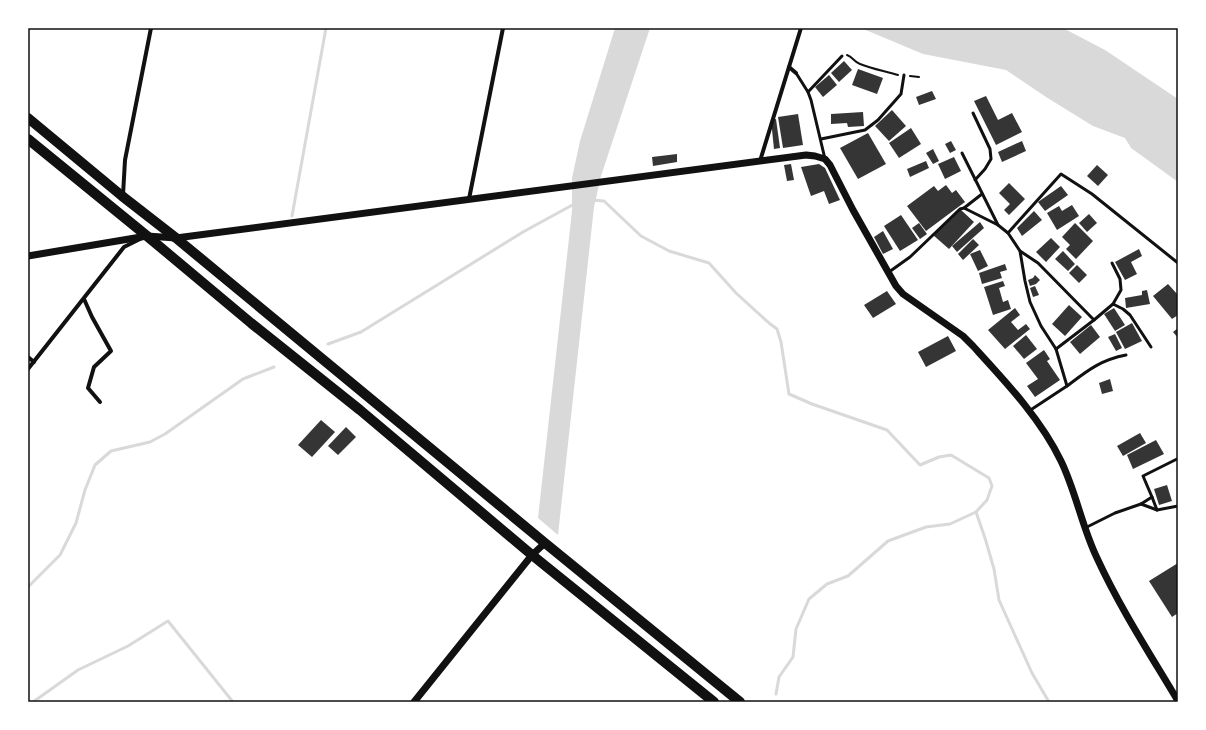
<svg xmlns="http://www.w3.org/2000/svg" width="1206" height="730" viewBox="0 0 1206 730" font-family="'Exo 2',sans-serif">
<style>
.water{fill:#d9d9d9}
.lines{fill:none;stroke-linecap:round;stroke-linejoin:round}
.stream{stroke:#d9d9d9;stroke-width:3}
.building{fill:#353535}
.path{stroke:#111;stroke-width:2}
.service{stroke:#111;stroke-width:3}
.minor{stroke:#111;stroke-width:4}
.tertiary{stroke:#111;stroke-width:7}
.primary{stroke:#111;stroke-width:10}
.neatline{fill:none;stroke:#111;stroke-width:1.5}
</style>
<rect width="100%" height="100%" fill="#fff"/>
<!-- water -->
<g class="water">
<polygon points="615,28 650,28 601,176 594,207 558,535 538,518 572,211 572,178 580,141"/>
<polygon points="861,28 1063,28 1105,50 1178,99 1178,182 1131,148 1125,138 1093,126 1046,97 1006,70 923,54"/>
</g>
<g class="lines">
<!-- stream -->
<g class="stream">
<polyline points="592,200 604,201 641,236 669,251 709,263 736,293 769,323 777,329 781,342 789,394 812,404 887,430 920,465 939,457 951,455 989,478 992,486 987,500 976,512 950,524 926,527 888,541 848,576 827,584 809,599 796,629 793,657 779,677 776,694"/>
<polyline points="292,216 326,28"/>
<polyline points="328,344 361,332 523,232 576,203"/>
<polyline points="976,512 985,538 994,569 999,600 1032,673 1049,702"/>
<polyline points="28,587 60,555 76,523 85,490 95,465 111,451 150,442 165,434 243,379 274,367"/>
<polyline points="33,702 78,670 128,646 168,621 233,702"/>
</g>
</g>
<!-- building -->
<g class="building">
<polygon points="844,61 852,70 839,82 831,73"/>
<polygon points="858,69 883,78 877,94 852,85"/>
<polygon points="829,75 837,85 823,97 815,87"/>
<polygon points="932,91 936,99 919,105 916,97"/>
<polygon points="986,96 998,120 1012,113 1022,132 996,145 974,101"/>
<polygon points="892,110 906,126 889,141 875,126"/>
<polygon points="863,112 864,126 848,127 847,123 831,124 831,114"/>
<polygon points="798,114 803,145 783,148 778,117"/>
<polygon points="776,119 780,148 774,149 771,120"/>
<polygon points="911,128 921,144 899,158 889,143"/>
<polygon points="868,133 886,164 858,179 840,148"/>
<polygon points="951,141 956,150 950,153 945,144"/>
<polygon points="1022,141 1026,151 1002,162 998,152"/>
<polygon points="933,149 939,161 933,164 926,153"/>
<polygon points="677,154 677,162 653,166 652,157"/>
<polygon points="954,157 961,171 945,179 938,164"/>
<polygon points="926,161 929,168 910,177 907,169"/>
<polygon points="791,164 794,180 787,181 784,165"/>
<polygon points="819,164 825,168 840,200 829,204 824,191 811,196 801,167"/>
<polygon points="1097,165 1108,175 1098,186 1087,176"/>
<polygon points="1009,183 1025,199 1009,215 1004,210 1010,204 999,193"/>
<polygon points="946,185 952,193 956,190 965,202 926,231 907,206 934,186 938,191"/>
<polygon points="1061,186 1068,195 1045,211 1038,202"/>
<polygon points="1072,205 1079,216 1057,230 1047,213 1059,206 1062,211"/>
<polygon points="960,209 974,222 949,249 933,235"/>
<polygon points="1034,211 1042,220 1022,236 1017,228"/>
<polygon points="1089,214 1097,223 1087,232 1079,223"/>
<polygon points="901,215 918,240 900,251 884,226"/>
<polygon points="980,222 984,228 957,252 952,246"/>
<polygon points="919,223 927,234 920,239 912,228"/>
<polygon points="1075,223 1093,241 1076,259 1066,249 1070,245 1062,237"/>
<polygon points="883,231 893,249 883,254 874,237"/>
<polygon points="1051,238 1060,247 1046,262 1036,252"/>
<polygon points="973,239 979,245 963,260 958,254"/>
<polygon points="1139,249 1142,256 1131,262 1137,274 1125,280 1115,262"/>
<polygon points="980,250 988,266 978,271 970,254"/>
<polygon points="1063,251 1075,264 1068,271 1055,259"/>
<polygon points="1005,264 1007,270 1000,272 1002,278 982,284 979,273"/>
<polygon points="1077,265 1087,275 1079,283 1069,273"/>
<polygon points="1035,275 1040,280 1036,284 1030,286 1028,280 1033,278"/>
<polygon points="1003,281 1005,286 999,288 1003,302 1008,300 1011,309 993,315 984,287"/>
<polygon points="1168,284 1178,295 1178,315 1172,319 1153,296"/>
<polygon points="1035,286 1039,295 1033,297 1030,288"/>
<polygon points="1147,290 1150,304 1126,308 1125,298 1142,295 1142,291"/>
<polygon points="887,291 896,304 873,318 864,305"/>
<polygon points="1069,305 1082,317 1065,336 1052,324"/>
<polygon points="1015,308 1020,315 1011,322 1018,330 1026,324 1030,329 1005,349 988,330"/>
<polygon points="1114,308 1125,325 1115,331 1104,314"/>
<polygon points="1132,323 1142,341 1125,349 1116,332"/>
<polygon points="1091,325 1100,337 1080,354 1070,342"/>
<polygon points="1178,328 1178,338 1173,332"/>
<polygon points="1115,334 1122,348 1116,351 1108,337"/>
<polygon points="1026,335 1037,349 1024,359 1013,346"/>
<polygon points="948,336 956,351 926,367 918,352"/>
<polygon points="1044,350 1050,359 1047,361 1060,380 1035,397 1027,386 1038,379 1026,363"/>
<polygon points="1110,379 1113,391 1102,394 1099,383"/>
<polygon points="321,420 335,432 312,457 298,445"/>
<polygon points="346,427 356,437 338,455 328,446"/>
<polygon points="1140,433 1146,443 1123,456 1117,446"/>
<polygon points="1156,440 1164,454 1133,469 1127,455"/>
<polygon points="1167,485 1172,501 1159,505 1154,489"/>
<polygon points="1178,563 1178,613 1172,617 1149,581"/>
</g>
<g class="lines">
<!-- path -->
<g class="path">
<path d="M847,55C853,57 854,62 860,64C872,69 885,71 898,75"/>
<polyline points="910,76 919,77"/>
</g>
<!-- service -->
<g class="service">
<polyline points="796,73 808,92 811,100 825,159"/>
<polyline points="808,92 842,56"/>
<polyline points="973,113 990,149 991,159 985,169 975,180"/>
<polyline points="821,139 865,130 878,120 901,94 904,75"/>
<polyline points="962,153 998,225"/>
<polyline points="964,208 998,225 1008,233 1020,251 1025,281 1030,302 1041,326 1056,349 1067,386 1029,411"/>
<polyline points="1008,233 1061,174 1092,194 1178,263"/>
<polyline points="1020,251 1038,263 1094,320 1056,349"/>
<polyline points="1112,263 1120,279 1121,290 1113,304"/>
<polyline points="889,272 910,257 933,235 960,209 964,208 982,194"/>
<polyline points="1094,320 1113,304 1123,309 1130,315 1151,347"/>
<path d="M1067,386C1087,371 1100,360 1126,355"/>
<polyline points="1152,497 1157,510"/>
<polyline points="1141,504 1157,510 1178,506"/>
<polyline points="1085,528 1115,513 1141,504 1152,497 1143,476 1177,459"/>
</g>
<!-- minor -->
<g class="minor">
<polyline points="789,67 796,73"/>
<polyline points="760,161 801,28"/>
<polyline points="123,195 125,160 151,28"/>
<polyline points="469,199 503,28"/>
<polyline points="84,299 92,317 111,351 94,367 88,388 100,402"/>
<polyline points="28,357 34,362"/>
<polyline points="28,369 124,247 140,239"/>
</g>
<!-- tertiary -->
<g class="tertiary">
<path d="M28,256L147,236L176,238L806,155L815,156L825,159L830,165L853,210L896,286L903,294L963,336L973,346C1005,381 1041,419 1061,461C1076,492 1082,527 1097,558C1120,608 1150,654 1178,701"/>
<polyline points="414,702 532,555 545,543"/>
</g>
<!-- primary -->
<g class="primary">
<polyline points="28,118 122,196 176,238 545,543 740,702"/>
<polyline points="28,139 147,236 251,323 360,410 532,555 714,702"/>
</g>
</g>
<!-- border -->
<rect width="1206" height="730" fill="none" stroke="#ffffff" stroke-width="58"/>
<rect x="29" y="29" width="1148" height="672" class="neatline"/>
</svg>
